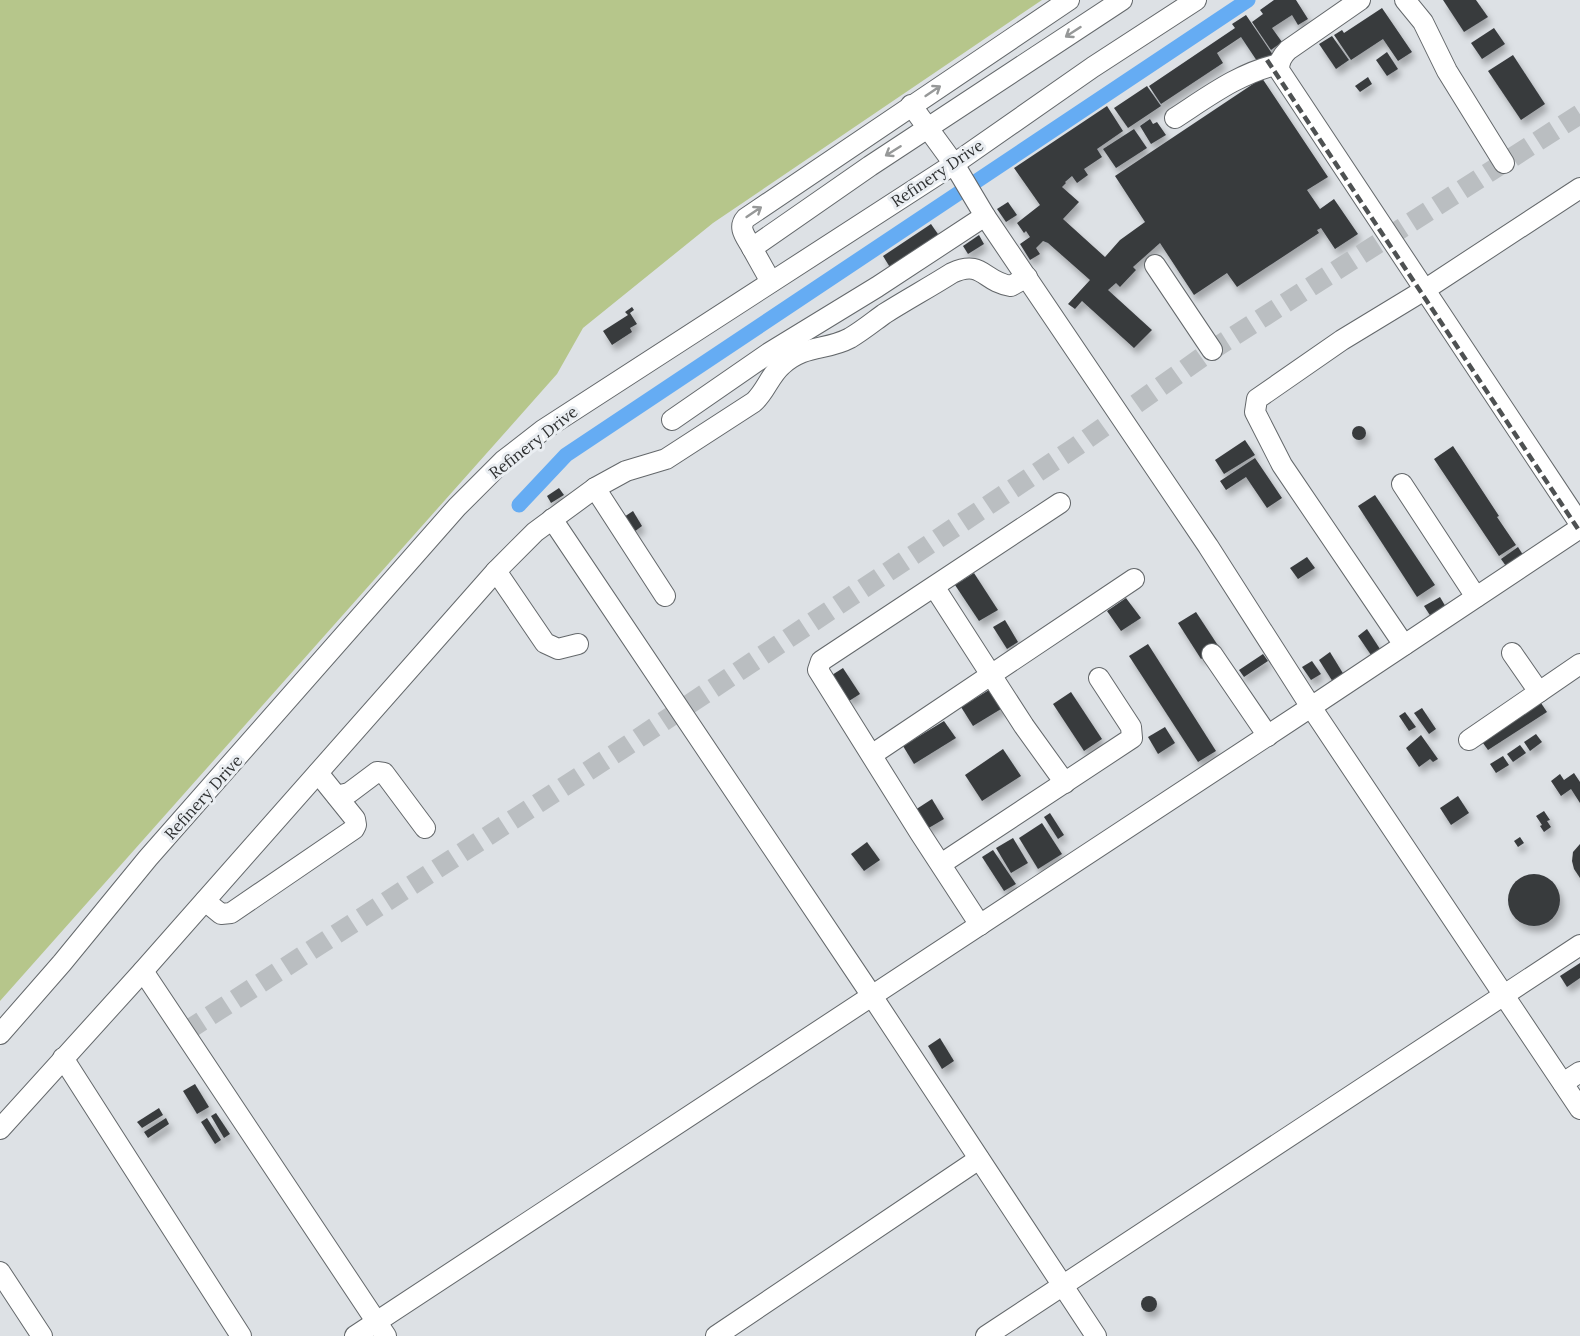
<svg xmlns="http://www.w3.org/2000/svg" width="1580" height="1336" viewBox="0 0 1580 1336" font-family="Lora,serif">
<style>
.green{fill:#b6c68b}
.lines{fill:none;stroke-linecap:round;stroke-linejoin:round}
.canal{stroke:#65acf3;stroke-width:15}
.building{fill:#383b3e;filter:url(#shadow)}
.minor-tunnel{stroke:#babec1;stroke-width:20;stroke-dasharray:20 10;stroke-linecap:butt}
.minor-casing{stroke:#64686b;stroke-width:22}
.minor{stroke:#fff;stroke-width:20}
.rail{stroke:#4e5152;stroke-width:4.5;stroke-dasharray:9 4.5;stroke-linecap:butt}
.oneway{stroke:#969898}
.labels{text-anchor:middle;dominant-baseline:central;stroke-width:6;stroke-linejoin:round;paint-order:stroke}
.street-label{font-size:16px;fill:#2e3031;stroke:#eaeef2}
</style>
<defs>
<filter id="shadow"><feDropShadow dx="3.5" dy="6" stdDeviation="3" flood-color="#0004"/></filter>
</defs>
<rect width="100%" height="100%" fill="#dde1e5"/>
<!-- green -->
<polygon class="green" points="0,0 1042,0 713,223 583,328 557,374 0,1001"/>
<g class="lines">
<!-- canal -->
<polyline class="canal" points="519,505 566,455 1248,0"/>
</g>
<!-- building -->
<g class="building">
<polygon points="1274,0 1296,0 1308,19 1298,25 1292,15 1272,28 1282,42 1271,50 1252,22 1263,14 1260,10"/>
<polygon points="1443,0 1476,0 1488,17 1464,32"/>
<polygon points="1382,8 1412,52 1398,61 1383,39 1351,60 1334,35 1342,30 1344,33"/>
<polygon points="1246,15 1273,55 1259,64 1241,37 1217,53 1223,63 1161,104 1149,86 1235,28 1232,24"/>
<polygon points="1494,28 1505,44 1482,59 1471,43"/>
<polygon points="1332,36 1349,60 1336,69 1319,44"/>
<polygon points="1387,52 1398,69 1387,76 1376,60"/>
<polygon points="1513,55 1545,104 1521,120 1488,71"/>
<polygon points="1368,77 1372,84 1360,92 1355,86"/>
<polygon points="1262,78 1328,177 1307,190 1320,209 1334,199 1358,234 1335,249 1321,228 1317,230 1319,233 1237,287 1227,273 1194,295 1160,243 1133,267 1136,270 1120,287 1116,283 1108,290 1152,330 1134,348 1082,301 1075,309 1068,304 1090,280 1048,243 1043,241 1036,248 1040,254 1030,260 1020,244 1030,237 1026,231 1024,233 1017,223 1040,205 1014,168 1107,106 1123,131 1097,149 1102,157 1084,169 1088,175 1077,183 1072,176 1065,182 1066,183 1062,187 1079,202 1063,219 1105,257 1120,240 1145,222 1115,176"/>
<polygon points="1147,86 1161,106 1128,128 1114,108"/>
<polygon points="1150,119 1153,124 1157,122 1166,135 1151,144 1140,126"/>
<polygon points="1134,129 1147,148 1116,168 1103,149"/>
<polygon points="1008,202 1017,215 1006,222 997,209"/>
<polygon points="931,224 940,237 891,269 883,256"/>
<polygon points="979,235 984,244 968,254 963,246"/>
<polygon points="632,307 634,310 630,313 637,324 630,328 632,332 612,345 603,331 628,315 625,312"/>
<circle cx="1359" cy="433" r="7"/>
<polygon points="1245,440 1255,455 1224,474 1215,460"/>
<polygon points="1453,446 1499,516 1497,517 1516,545 1499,556 1434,459"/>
<polygon points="1255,458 1282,498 1267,508 1246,477 1226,490 1220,481"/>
<polygon points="559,488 564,495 551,503 547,496"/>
<polygon points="1375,495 1435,585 1417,597 1358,506"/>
<polygon points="633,511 642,526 634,532 624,517"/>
<polygon points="1518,547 1525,558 1508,569 1501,559"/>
<polygon points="1307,557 1315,568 1298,579 1290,568"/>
<polygon points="974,573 998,610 979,621 955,585"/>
<polygon points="1440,597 1450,614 1435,623 1424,606"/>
<polygon points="1126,598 1141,618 1121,631 1107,611"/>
<polygon points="1196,612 1219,647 1201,659 1178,623"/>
<polygon points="1005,620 1018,642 1007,649 993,627"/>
<polygon points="1367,629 1380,649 1371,655 1358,636"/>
<polygon points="1148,644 1216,751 1198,762 1129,656"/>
<polygon points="1330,652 1344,675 1333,682 1319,660"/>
<polygon points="1263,654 1268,661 1244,677 1239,670"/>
<polygon points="1312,661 1321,674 1311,680 1302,667"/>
<polygon points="843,668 860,694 849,701 832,675"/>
<polygon points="994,687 1006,706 973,726 961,707"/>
<polygon points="1071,692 1102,739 1084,751 1053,704"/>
<polygon points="1539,700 1547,712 1488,750 1480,739"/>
<polygon points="1422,708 1436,729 1429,734 1414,713"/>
<polygon points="1405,712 1416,727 1409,731 1399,716"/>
<polygon points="944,721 956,738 914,764 903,746"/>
<polygon points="1165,727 1175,743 1158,754 1148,737"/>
<polygon points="1536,734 1542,742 1530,751 1524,742"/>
<polygon points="1421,735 1438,759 1433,762 1430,759 1419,767 1406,748"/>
<polygon points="1520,745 1526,753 1513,762 1507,754"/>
<polygon points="1003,749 1021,776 982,801 965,775"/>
<polygon points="1503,756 1509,765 1496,773 1490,764"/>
<polygon points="1574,773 1580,782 1580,803 1571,789 1561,796 1551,781 1560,774 1564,780"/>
<polygon points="1458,796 1469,813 1451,825 1440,808"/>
<polygon points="932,799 944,819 927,829 915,810"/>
<polygon points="1544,811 1550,820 1547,821 1551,827 1544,832 1540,826 1542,825 1536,816"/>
<polygon points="1050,813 1064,835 1058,839 1044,817"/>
<polygon points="1042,823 1062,854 1038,869 1019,838"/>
<polygon points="1520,837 1524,843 1518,847 1514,841"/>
<polygon points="1013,838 1028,863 1011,873 996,848"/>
<polygon points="867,842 880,860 864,871 851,854"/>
<polygon points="1580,844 1580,878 1574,869 1572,861 1573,852"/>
<polygon points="993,850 1016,884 1004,891 982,857"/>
<circle cx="1534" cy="900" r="26"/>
<polygon points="1580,963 1580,978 1567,987 1560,976"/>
<polygon points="940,1038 954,1061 942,1069 928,1046"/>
<polygon points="195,1084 209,1107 197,1114 183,1091"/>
<polygon points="159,1108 163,1115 142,1128 137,1122"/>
<polygon points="216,1113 230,1134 224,1138 211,1116"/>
<polygon points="166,1118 169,1124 148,1138 144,1132"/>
<polygon points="207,1118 221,1140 215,1144 201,1122"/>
<circle cx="1149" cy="1304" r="8"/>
</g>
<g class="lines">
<!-- minor-tunnel -->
<polyline class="minor-tunnel" points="185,1032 622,749 1077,446 1212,350 1580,114"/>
<defs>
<g id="minor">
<path d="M1069,0L746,218C737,228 746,237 752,248L870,166L1122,0"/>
<path d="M1360,0L1288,50C1282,56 1279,61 1279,70L1580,524"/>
<polyline points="1405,0 1423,22 1447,71 1504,163"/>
<polyline points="911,105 954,164 985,216 1208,546 1311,707 1580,528"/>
<path d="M1175,118C1209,96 1239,73 1279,64"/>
<polyline points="752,248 771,282"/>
<polyline points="1155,265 1212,350"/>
<polyline points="672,420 769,353 877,287 985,216"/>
<polyline points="1402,484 1476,597"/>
<polyline points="595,488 665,596"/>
<polyline points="552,519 872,996 1096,1336"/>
<polyline points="496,571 545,643 558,649 578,644"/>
<polyline points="935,588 1024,726 1065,783"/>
<polyline points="1404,645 1282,465 1255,412 1257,399 1342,340 1426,289 1580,188"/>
<polyline points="1512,653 1539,692"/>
<polyline points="1212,654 1268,736"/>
<polyline points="1469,740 1580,664"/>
<polyline points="873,754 1134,579"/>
<polyline points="337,796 349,793 377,772 384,773 425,828"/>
<polyline points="941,864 1132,738 1131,727 1099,678"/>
<polyline points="205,901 221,914 231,913 354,829 356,825 355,819 318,773"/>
<polyline points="980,925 920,833 818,670 821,661 1060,503"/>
<polyline points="143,971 386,1336"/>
<polyline points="0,1034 62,963 148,858 457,507 503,461 543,430 954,164 1093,67 1196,0"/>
<polyline points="63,1058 241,1336"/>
<polyline points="1563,1083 1580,1072"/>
<path d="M0,1129L143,971L496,571L535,532L595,488L626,471L666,459L754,402C766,391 770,375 782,365C805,344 826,351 850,338C862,331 873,322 884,314C906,300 930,287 952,273C983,259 983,282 1011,286L1027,277"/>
<polyline points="0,1272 42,1336"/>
<polyline points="355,1336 1311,707 1580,1109"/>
<polyline points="716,1336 979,1159"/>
<polyline points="986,1336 1580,945"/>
</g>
</defs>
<!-- minor casing -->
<use href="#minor" class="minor-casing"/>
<!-- minor -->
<use href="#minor" class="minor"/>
<!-- rail -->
<polyline class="rail" points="1267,60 1580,532"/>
</g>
<!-- one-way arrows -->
<defs><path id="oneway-shaft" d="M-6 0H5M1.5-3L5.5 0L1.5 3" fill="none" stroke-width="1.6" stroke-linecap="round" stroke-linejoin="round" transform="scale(1.5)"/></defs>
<g class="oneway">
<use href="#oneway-shaft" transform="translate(1073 32) rotate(147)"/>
<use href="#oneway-shaft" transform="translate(933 91) rotate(-34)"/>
<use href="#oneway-shaft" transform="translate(893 151) rotate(148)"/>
<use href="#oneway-shaft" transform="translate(754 212) rotate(-34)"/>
</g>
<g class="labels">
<!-- street labels -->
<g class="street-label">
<text transform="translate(937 173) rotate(-34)">Refinery Drive</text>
<text transform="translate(533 442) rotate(-38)">Refinery Drive</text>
<text transform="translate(203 797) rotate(-48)">Refinery Drive</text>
</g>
</g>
</svg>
